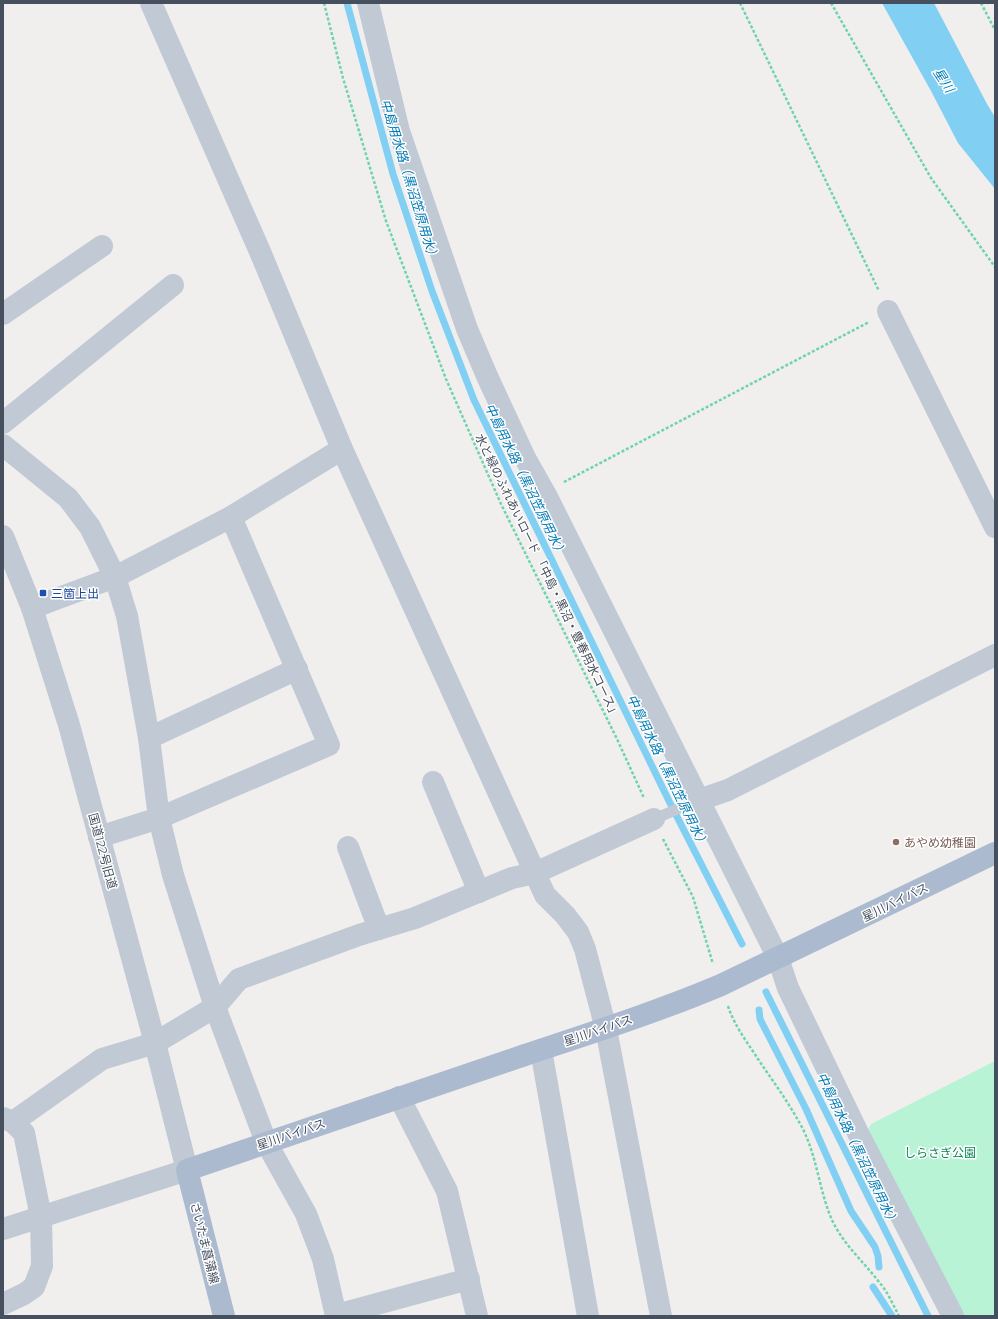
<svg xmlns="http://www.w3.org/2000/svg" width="998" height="1319" viewBox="0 0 998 1319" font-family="Montserrat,'Noto Sans JP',sans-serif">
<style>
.green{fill:#b9f3d6}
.water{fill:#82cff4}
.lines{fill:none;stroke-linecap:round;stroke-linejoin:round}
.stream{stroke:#82cff4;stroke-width:7}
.path{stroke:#6ed4ad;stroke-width:2.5;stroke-dasharray:3 2;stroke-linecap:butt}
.service{stroke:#c1c9d5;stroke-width:11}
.minor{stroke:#c1c9d5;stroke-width:22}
.tertiary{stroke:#c1c9d5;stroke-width:22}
.primary{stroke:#acbad0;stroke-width:22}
.transit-dot{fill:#1a4fb4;stroke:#fff;stroke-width:1.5}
.education-dot{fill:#8d6e63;stroke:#fff;stroke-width:1.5}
.labels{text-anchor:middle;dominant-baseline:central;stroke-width:3;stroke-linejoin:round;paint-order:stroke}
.street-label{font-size:12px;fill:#454f5e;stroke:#fff}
.transit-label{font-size:12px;fill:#164399;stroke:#fff;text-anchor:start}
.education-label{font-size:12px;fill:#785e54;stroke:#fff;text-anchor:start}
.park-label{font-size:12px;fill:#0e8658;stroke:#fff}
.water-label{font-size:13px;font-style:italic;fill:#007bb6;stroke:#fff}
</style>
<rect width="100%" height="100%" fill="#f1efee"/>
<!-- green -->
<polygon class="green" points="995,1061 995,1316 962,1316 868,1130 871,1124"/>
<!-- water -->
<polygon class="water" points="882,3 934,3 987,104 995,117 995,189 958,143 931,91"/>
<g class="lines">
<!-- stream -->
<g class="stream">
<polyline points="347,3 393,174 432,291 474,400 669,801 742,944"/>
<polyline points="766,992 928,1316"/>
<polyline points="759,1010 760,1019 806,1109 851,1211 875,1247 878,1256 879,1267"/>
<polyline points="873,1287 892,1316"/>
</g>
<!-- path -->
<g class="path">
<polyline points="324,3 343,78 386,221 446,379 501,504 617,739 644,798"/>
<polyline points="740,3 879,291"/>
<polyline points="831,3 931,178 995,267"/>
<polyline points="981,3 995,30"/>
<polyline points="564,482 869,322"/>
<polyline points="663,839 693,897 713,964"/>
<path d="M728,1006C734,1025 747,1042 758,1059C772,1080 787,1100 799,1122C817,1152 818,1188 832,1220C843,1244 863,1261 879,1282C888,1292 893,1305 899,1316"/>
</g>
<!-- service -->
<polyline class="service" points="654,819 699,800"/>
<!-- minor -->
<g class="minor">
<polyline points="151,3 261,254 342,449 545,895 565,915 578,932 585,949 606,1029 661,1316"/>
<polyline points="368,3 399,131 467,329 487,376 525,458 547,497 778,958 788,988 858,1133 953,1316"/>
<polyline points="3,314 102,246"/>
<polyline points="3,423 173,285"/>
<polyline points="3,445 68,498 90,527 115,577 127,616 149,738 159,818 173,875 215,1007 266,1142 306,1214 323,1259 336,1316"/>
<polyline points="32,608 115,577 231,517 342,449"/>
<polyline points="149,738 297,669"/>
<polyline points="433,782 479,892"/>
<polyline points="699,800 728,790 995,655"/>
<polyline points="99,837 159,818 329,745 231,517"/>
<polyline points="348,847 379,929"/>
<polyline points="541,1050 588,1316"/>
<polyline points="399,1097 447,1191 477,1316"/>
<polyline points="3,1118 13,1122 24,1133 41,1217 42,1266 34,1287 24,1294 3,1304"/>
<polyline points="13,1122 102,1059 155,1043 215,1007 239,979 359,935 415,918 512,878 535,873 654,819"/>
<polyline points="336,1315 469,1279"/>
</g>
<!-- tertiary -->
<g class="tertiary">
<polyline points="888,311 995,527"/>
<polyline points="3,536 32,608 69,725 155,1043 187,1170 3,1229"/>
</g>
<!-- primary -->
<path class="primary" d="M224,1316L187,1170C299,1131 412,1093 525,1055C591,1033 657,1012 721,985L995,853"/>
</g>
<!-- markers -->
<rect class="transit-dot" x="39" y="589" width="8" height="8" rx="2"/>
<circle class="education-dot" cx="896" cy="842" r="4"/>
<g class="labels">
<!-- street labels -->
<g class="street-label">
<text transform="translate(548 576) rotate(64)">水と緑のふれあいロード 「中島・黒沼・豊春用水コース」</text>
<text transform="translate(103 851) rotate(75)">国道122号旧道</text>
<text transform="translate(895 902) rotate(-26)">星川バイパス</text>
<text transform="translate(598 1030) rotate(-19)">星川バイパス</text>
<text transform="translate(291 1134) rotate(-19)">星川バイパス</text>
<text transform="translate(205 1243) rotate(76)">さいたま菖蒲線</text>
</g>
<!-- transit labels -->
<g class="transit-label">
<text x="51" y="593">三箇上出</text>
</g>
<!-- education labels -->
<g class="education-label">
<text x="904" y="842">あやめ幼稚園</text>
</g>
<!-- park labels -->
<g class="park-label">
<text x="940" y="1152">しらさぎ公園</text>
</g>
<!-- water labels -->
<g class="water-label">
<text transform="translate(944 80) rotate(57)">星川</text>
<text transform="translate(410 180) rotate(73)">中島用水路（黒沼笠原用水）</text>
<text transform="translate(526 480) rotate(64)">中島用水路（黒沼笠原用水）</text>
<text transform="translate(668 771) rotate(64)">中島用水路（黒沼笠原用水）</text>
<text transform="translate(858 1149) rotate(64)">中島用水路（黒沼笠原用水）</text>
</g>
</g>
<!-- border -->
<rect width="998" height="1319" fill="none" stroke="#454f5e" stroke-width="8"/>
</svg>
